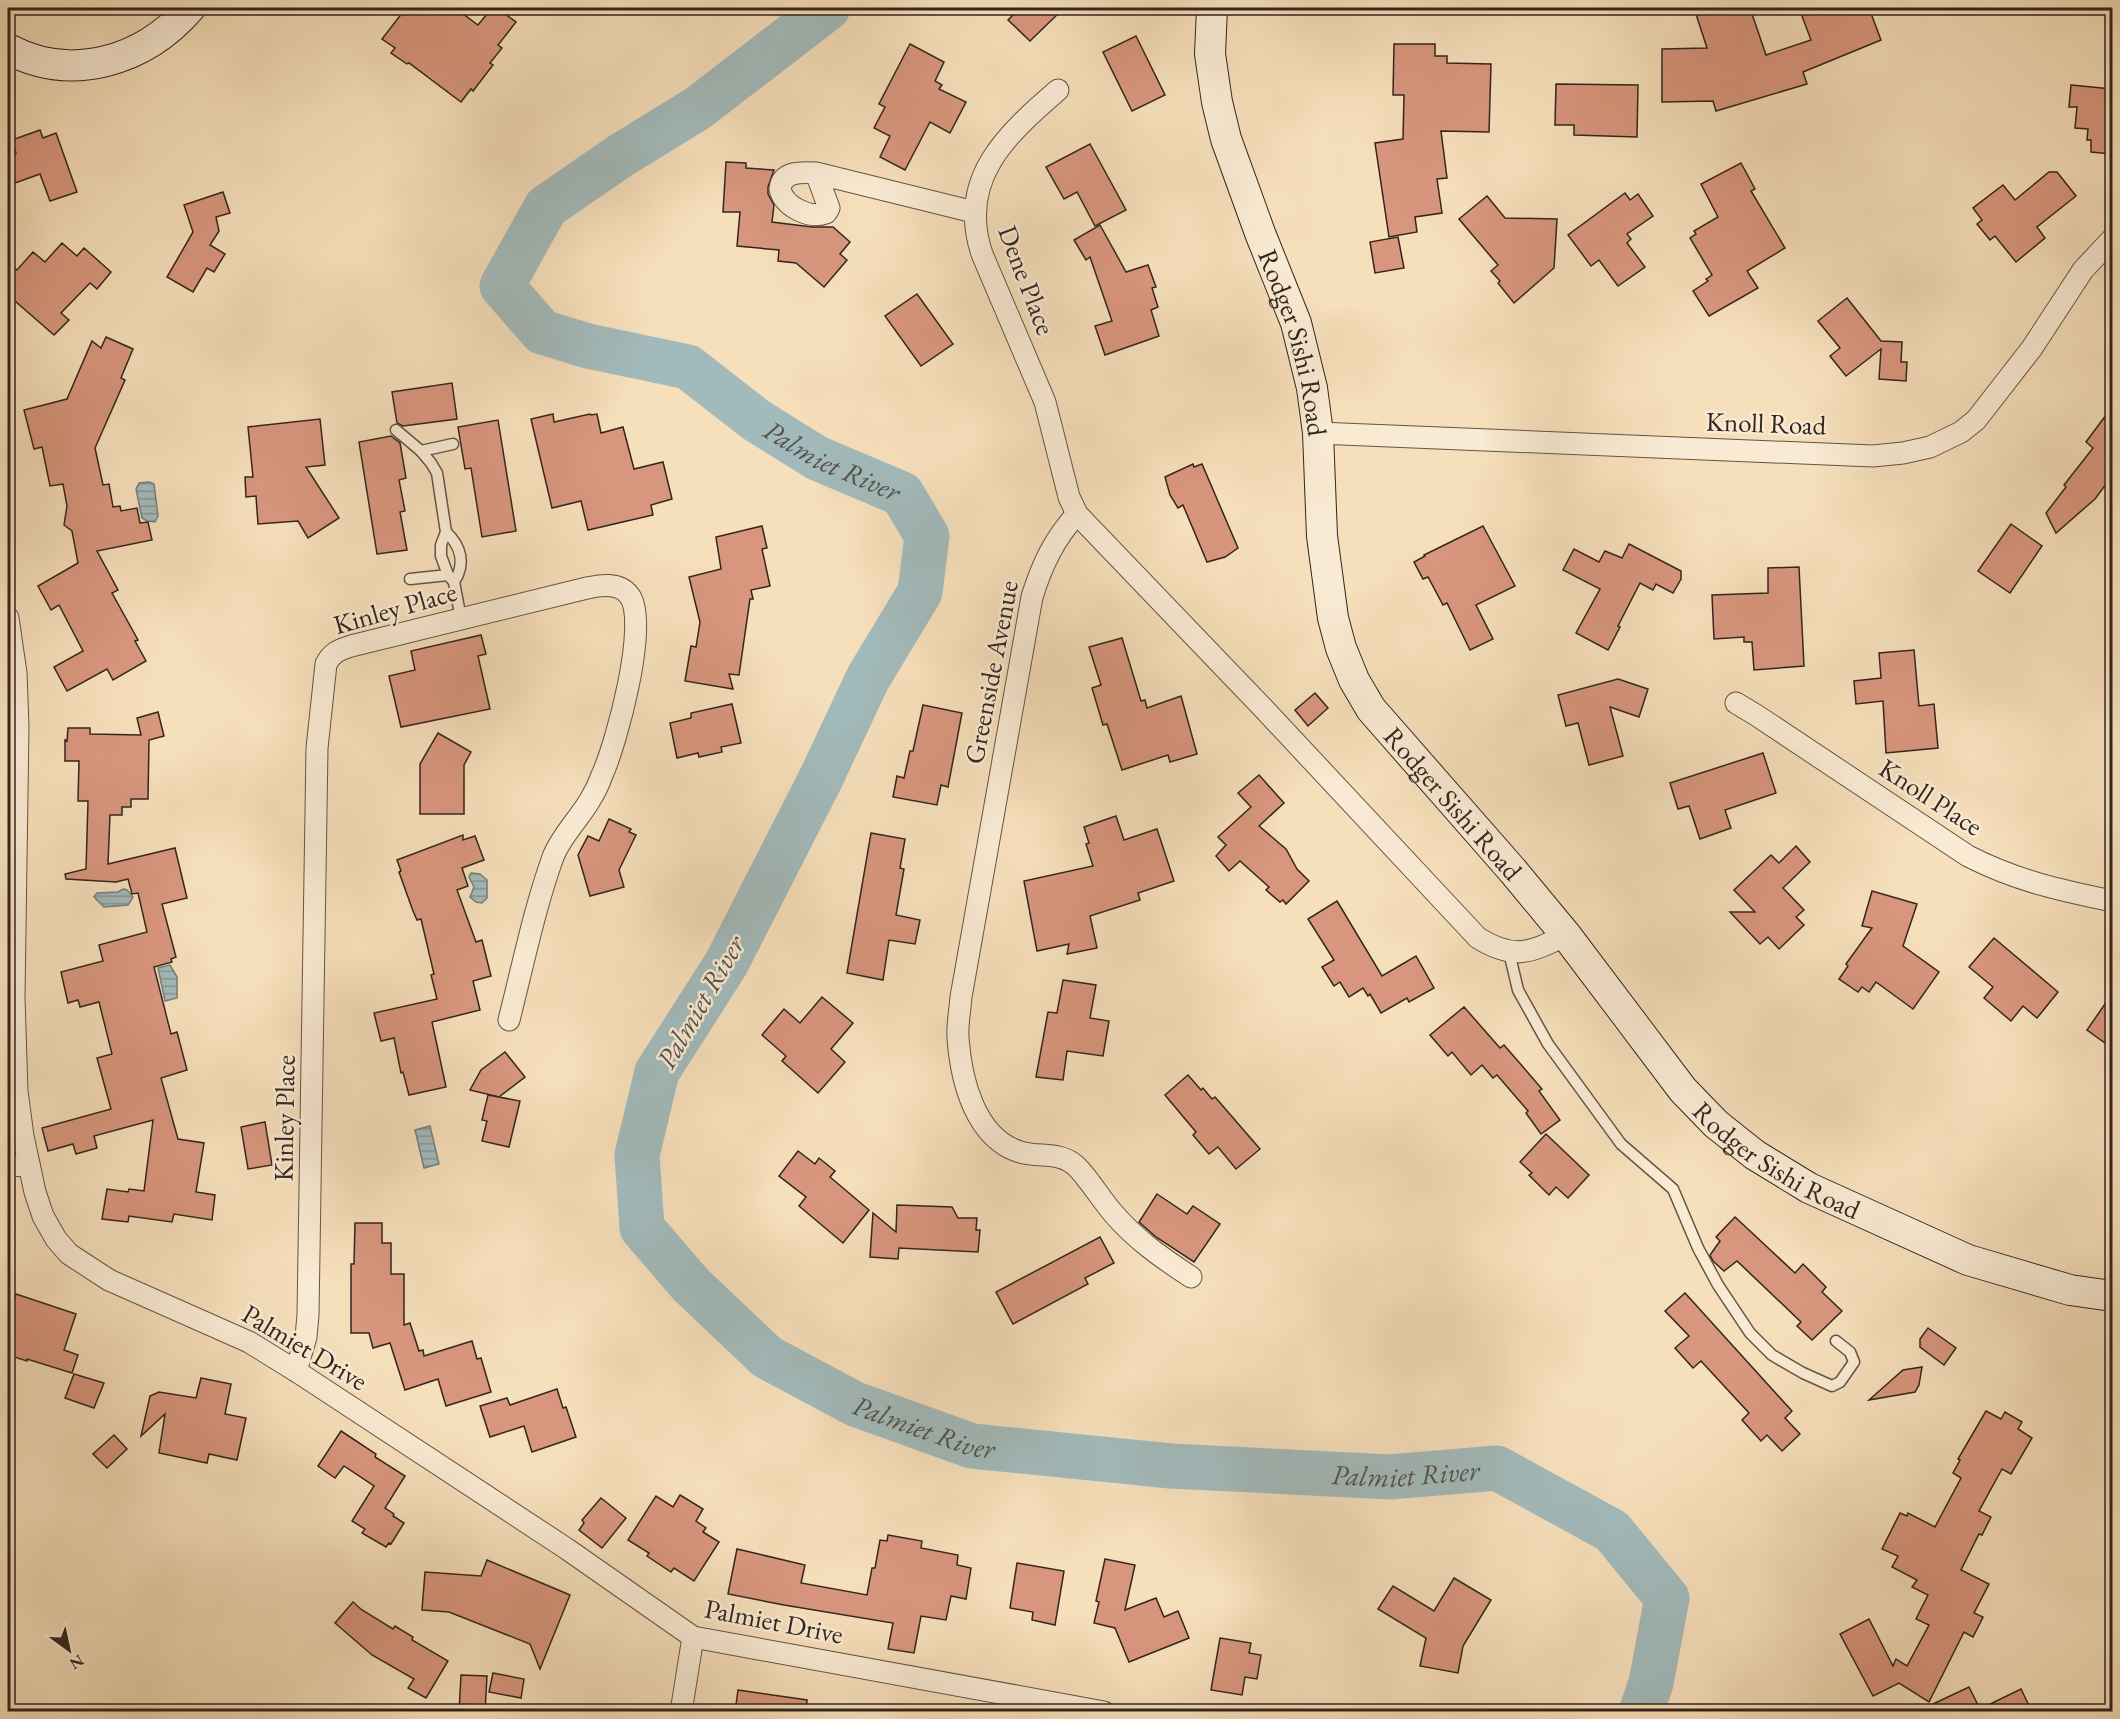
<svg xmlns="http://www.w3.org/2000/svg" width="2120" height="1719" viewBox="0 0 2120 1719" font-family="'EB Garamond',serif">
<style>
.water{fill:url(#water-rules);stroke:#767e7c;stroke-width:1.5}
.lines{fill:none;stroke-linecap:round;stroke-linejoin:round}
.river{stroke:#a2babb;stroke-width:45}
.building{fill:#d8967e;stroke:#33251e;stroke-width:1.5}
.lane-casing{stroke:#645445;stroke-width:13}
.street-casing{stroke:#645445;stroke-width:23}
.secondary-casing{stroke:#33251e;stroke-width:32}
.lane{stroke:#f9ead3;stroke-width:10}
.street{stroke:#f9ead3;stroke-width:21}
.secondary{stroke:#f9ead3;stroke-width:30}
.labels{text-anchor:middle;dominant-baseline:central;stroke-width:5;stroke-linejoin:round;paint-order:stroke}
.street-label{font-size:27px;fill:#33251e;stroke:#f9ead3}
.water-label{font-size:28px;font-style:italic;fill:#54524d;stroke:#f9ead3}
</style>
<defs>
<pattern id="water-rules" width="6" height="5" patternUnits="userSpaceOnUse" patternTransform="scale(1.5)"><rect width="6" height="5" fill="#a2babb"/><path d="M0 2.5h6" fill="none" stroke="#859797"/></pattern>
</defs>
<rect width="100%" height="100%" fill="#f6dfbb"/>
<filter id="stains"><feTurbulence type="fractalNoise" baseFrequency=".00333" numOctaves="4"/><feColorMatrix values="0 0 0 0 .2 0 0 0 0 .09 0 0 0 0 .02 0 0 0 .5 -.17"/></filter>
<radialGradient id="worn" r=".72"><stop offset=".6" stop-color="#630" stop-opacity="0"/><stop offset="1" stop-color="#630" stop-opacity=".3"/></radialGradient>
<!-- water -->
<g class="water">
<polygon points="149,482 154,484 158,516 155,522 147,521 142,518 136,489 139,483"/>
<polygon points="471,873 480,874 487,880 487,898 482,903 476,902 470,897 474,887 469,877"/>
<polygon points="123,889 127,890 133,897 128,905 104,907 94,897 97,893 118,892"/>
<polygon points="170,965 177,977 177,998 165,1001 158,968"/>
<polygon points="430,1126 439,1164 424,1168 415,1130"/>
</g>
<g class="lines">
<!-- river -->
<path class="river" id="s1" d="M828,8L698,108L620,156L546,207L502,286L542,332L588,346L688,367L756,420L817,458L902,494L927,536L920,592L868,678L821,778L726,964L657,1072L637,1155L642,1228L691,1285L767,1357L855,1404L972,1446L1171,1466L1390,1477L1497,1468L1612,1531L1667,1598L1651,1683L1641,1712"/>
</g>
<!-- building -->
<g class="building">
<polygon points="406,8 455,8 478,25 492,8 497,8 516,22 498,45 502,48 490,63 493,65 473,91 471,89 461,102 409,63 407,64 391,53 395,48 382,39"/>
<polygon points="1020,8 1064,8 1030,41 1008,20"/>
<polygon points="1694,8 1750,8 1766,55 1811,40 1799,8 1869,8 1881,40 1803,72 1807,84 1716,111 1713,101 1662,102 1662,49 1707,48"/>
<polygon points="1136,36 1165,95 1132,111 1103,52"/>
<polygon points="910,44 944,62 935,81 942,85 939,89 966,102 950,133 930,122 905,170 880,157 890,136 874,128 885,107 879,104"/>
<polygon points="1394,44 1435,44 1435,56 1447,56 1447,63 1491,64 1489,132 1441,131 1447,178 1437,179 1442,213 1415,217 1417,232 1389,237 1375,143 1403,139 1404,95 1393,95"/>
<polygon points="1556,84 1638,85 1637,137 1574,135 1574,125 1555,125"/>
<polygon points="2071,85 2112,89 2112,154 2091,152 2091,140 2087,140 2088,129 2075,128 2077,107 2069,107"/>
<polygon points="40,130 43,138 56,133 77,192 50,201 40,174 15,183 8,160 8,156 16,153 12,140"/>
<polygon points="1090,144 1126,210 1095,226 1077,192 1064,199 1046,167"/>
<polygon points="726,162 746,163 746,168 774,170 768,187 768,194 774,205 772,222 812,227 833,227 850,242 840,254 847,260 824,287 796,263 778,261 779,250 737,246 740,212 723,212"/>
<polygon points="1741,163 1755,189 1751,191 1785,248 1747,271 1758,288 1709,316 1693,291 1708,281 1706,279 1712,275 1690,238 1696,234 1694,231 1718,217 1701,184"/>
<polygon points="2049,172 2057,172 2076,196 2037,227 2045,238 2016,262 1995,236 1990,240 1977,224 1982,220 1973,208 2003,185 2015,200"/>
<polygon points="223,192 230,213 216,217 219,231 210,245 225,254 214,272 207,268 193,292 167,277 193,232 184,205"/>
<polygon points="1625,193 1630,200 1638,194 1653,216 1627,234 1631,239 1627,243 1645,267 1618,286 1599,260 1591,266 1568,235"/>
<polygon points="1487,196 1505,218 1557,219 1554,268 1514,303 1498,283 1500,281 1491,271 1498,265 1459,219"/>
<polygon points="1100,225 1126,272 1148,265 1156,287 1152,288 1158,307 1151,310 1159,336 1105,355 1095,326 1112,321 1090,257 1086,260 1074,240"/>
<polygon points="1398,237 1404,268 1375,273 1370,242"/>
<polygon points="62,243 77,256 84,248 111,272 97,289 90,283 61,313 69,320 54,335 8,295 8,262 17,270 33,252 45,262"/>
<polygon points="917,294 953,344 921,366 885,316"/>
<polygon points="1847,298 1881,341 1902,342 1901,362 1907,362 1906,381 1879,379 1881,349 1846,376 1830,356 1840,348 1818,321"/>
<polygon points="106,337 133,349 121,378 125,380 95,448 103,485 109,484 113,507 120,506 121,511 137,508 140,523 148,522 152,540 97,551 118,590 112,593 138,640 135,641 146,661 113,680 107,669 67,691 54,667 83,651 59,605 51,610 38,586 78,563 72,531 64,525 67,506 63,484 50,486 42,447 34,449 24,410 67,399 92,341 101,348"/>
<polygon points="452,383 457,419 403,426 397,423 392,392"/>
<polygon points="2112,407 2112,476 2095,499 2056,533 2046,513 2066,487 2064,485 2093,448 2086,442"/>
<polygon points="553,414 554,422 590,414 591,415 597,414 601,433 623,427 634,469 663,462 672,499 651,505 653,515 588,530 581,501 552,508 531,419"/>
<polygon points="320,419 325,465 306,467 339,518 308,538 298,521 258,524 256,496 246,497 245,477 253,477 248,427"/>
<polygon points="498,420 516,531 482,537 471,468 465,469 458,427"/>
<polygon points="391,436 400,443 406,478 399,480 405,511 400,512 407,550 377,554 359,442"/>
<polygon points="1193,464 1194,467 1202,464 1238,548 1225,557 1207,562 1183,505 1178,508 1170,495 1165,477"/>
<polygon points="2011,524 2042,546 2010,593 1978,571"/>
<polygon points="762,526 767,548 762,549 770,586 751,590 753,599 750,599 739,675 729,674 733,689 685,681 691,646 696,647 700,622 689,577 721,569 716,537"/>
<polygon points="1483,526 1515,586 1476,605 1493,639 1470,650 1447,603 1443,605 1428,577 1423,579 1414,562 1425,556 1424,555"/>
<polygon points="1629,544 1681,571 1681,579 1673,593 1656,584 1653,590 1640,583 1618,626 1620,627 1608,650 1576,633 1600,589 1563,570 1574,549 1599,562 1605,551 1622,558"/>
<polygon points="1799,567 1804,666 1754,670 1752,642 1744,642 1744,637 1714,639 1712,595 1768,593 1768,568"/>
<polygon points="481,635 486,654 478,656 490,709 401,727 389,676 415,670 411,651"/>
<polygon points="1122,638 1141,701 1145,700 1147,708 1181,696 1197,754 1170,762 1168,755 1122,770 1107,724 1103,725 1092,688 1101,685 1089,647"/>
<polygon points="1914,650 1919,706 1934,704 1938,748 1886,753 1883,701 1856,704 1854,681 1881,678 1879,653"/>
<polygon points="1618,679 1648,689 1639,717 1610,707 1623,756 1589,765 1578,723 1566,726 1558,695"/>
<polygon points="1315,693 1328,708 1308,726 1295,710"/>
<polygon points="732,704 741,743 721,747 722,752 699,757 698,753 677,758 670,723 691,718 691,713"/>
<polygon points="923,705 962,713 948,787 941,785 937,805 893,797 897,776 904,778 910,751 913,751"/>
<polygon points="158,712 164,736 149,740 148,799 131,799 131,807 122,807 122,815 110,815 108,864 175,848 187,898 162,904 176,957 171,959 172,962 154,967 171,1034 177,1032 187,1070 161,1078 178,1139 204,1143 196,1192 215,1195 212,1220 174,1214 172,1222 129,1216 128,1222 102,1219 107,1189 128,1192 129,1189 144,1191 153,1120 94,1136 97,1148 76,1154 73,1144 48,1151 42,1128 111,1109 97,1058 112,1054 99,1002 80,1007 78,1000 68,1003 61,972 103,961 99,945 147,932 138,893 132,894 128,879 116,882 66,879 65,874 86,869 88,801 78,801 79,761 65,761 65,740 67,741 68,728 90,728 90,734 141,735 137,718"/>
<polygon points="438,733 471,752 464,765 464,814 420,814 420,764"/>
<polygon points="1763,753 1776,793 1725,810 1731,828 1700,839 1689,806 1678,809 1670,783"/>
<polygon points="1259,775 1284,803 1259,826 1286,849 1297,869 1309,881 1286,904 1283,900 1280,902 1266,890 1269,887 1240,861 1229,871 1216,856 1226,845 1218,837 1251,807 1238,793"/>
<polygon points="1116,816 1124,840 1157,829 1174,881 1138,893 1140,900 1090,916 1097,948 1067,954 1069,944 1037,951 1024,881 1093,866 1086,844 1089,843 1084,827"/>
<polygon points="609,819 631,829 629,832 636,835 619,870 624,887 590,896 578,855 588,836 599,841"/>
<polygon points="871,833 905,839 900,868 904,869 896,915 920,920 915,944 889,940 883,980 847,973"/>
<polygon points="463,835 463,840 475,836 484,860 462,868 468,886 457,890 476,942 482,940 491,976 473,981 480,1010 432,1022 446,1087 409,1095 403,1072 401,1073 394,1038 381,1041 374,1013 437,999 431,975 434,974 421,919 417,920 413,911 399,872 401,871 397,860"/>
<polygon points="1796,846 1810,862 1783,888 1804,910 1796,917 1804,925 1779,949 1768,937 1760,944 1730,912 1755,912 1734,890 1771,855 1779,863"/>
<polygon points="1872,891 1917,904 1903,946 1939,972 1913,1009 1876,982 1869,992 1862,987 1858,992 1839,979 1848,966 1846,964 1872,928 1862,926"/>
<polygon points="1337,901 1382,976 1416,956 1434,988 1409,1002 1407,998 1381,1013 1370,994 1368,996 1363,988 1349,997 1340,982 1334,986 1322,967 1334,960 1308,919"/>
<polygon points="1994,938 2058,992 2037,1018 2023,1006 2011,1021 1984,998 1993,987 1969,967"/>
<polygon points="1063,980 1096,985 1090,1018 1109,1021 1103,1056 1067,1051 1063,1080 1036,1077 1048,1012 1057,1013"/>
<polygon points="2112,994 2112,1048 2087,1030"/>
<polygon points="822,997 853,1023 831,1049 845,1062 818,1093 782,1061 786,1056 762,1035 784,1009 800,1023"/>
<polygon points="1464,1007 1500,1048 1504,1045 1542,1089 1539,1091 1560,1120 1541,1134 1526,1113 1528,1111 1497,1075 1493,1078 1482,1065 1471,1075 1452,1052 1448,1056 1430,1035"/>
<polygon points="505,1052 525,1077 499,1097 470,1090 481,1070"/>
<polygon points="1188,1075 1201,1090 1203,1088 1212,1099 1215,1097 1260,1149 1236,1169 1218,1147 1209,1154 1193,1135 1196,1132 1165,1095"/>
<polygon points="488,1095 520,1101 509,1147 482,1141 487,1121 482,1120"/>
<polygon points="265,1122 272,1165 248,1169 241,1127"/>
<polygon points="1546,1134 1589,1175 1568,1198 1556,1187 1549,1195 1529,1175 1532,1173 1520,1162"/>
<polygon points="798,1151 815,1164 819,1158 835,1171 830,1177 869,1210 843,1243 799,1206 806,1197 779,1176"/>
<polygon points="1157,1194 1187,1214 1193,1206 1220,1224 1194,1262 1156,1237 1139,1222"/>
<polygon points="897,1205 952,1207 958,1218 977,1218 976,1230 980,1230 978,1252 899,1248 898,1259 870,1257 873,1213 896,1232"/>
<polygon points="1735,1217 1795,1273 1803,1264 1826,1287 1822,1292 1842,1311 1812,1340 1797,1326 1801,1322 1737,1261 1724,1271 1713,1261 1710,1255 1720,1241 1716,1237"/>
<polygon points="355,1223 382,1223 382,1243 391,1243 391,1274 404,1274 404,1325 410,1323 419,1351 423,1350 424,1356 472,1341 477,1359 481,1358 491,1392 446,1406 438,1379 405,1390 390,1343 373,1348 369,1333 351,1333 351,1264 354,1264"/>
<polygon points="1100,1237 1114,1263 1085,1278 1088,1284 1013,1324 996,1292"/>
<polygon points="1685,1293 1792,1411 1785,1418 1800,1434 1782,1451 1767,1435 1761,1441 1742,1420 1749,1413 1701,1361 1693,1368 1675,1348 1689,1336 1665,1311"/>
<polygon points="16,1294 76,1314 64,1350 78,1355 72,1373 27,1359 27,1361 8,1355 8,1308 11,1310"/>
<polygon points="1928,1328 1956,1348 1944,1365 1920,1347 1920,1339"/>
<polygon points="1922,1367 1919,1385 1915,1392 1869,1400 1903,1370"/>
<polygon points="74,1374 104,1383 94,1408 65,1398"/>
<polygon points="201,1378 231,1384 225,1414 246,1418 237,1460 209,1454 207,1463 159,1453 165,1414 141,1436 150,1396 159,1392 196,1398"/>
<polygon points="557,1389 563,1408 566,1407 576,1437 532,1452 524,1426 490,1437 480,1406 507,1398 510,1405"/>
<polygon points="1986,1411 2001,1419 2005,1412 2022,1422 2018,1429 2032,1438 2011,1474 2002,1469 1979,1511 1991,1517 1982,1535 1979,1534 1961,1570 1989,1584 1974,1613 1983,1617 1973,1637 1964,1632 1929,1702 1899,1683 1873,1696 1840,1634 1869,1619 1893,1666 1896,1659 1907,1666 1929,1625 1916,1619 1928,1595 1912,1587 1917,1580 1892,1567 1898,1556 1882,1549 1900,1513 1907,1516 1908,1513 1935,1527 1961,1478 1953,1473 1960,1460 1958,1459"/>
<polygon points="341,1431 376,1454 375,1457 405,1476 385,1508 394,1514 393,1516 404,1523 391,1544 389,1543 386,1547 362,1533 365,1529 352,1521 374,1486 344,1466 335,1478 318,1466"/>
<polygon points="114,1435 127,1449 107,1468 93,1454"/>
<polygon points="680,1495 703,1509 696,1521 706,1528 703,1532 719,1542 694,1581 674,1568 671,1572 647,1556 649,1553 628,1540 656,1496 673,1507"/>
<polygon points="601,1498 626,1518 602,1548 579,1530 584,1523 582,1520"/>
<polygon points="888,1535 922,1541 921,1548 958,1555 957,1565 971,1568 966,1599 951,1596 946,1620 921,1616 914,1653 888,1649 893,1623 784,1605 728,1594 737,1549 805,1565 801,1583 867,1595 872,1568 875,1568 880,1540 887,1541"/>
<polygon points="1105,1559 1135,1565 1125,1610 1156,1598 1164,1617 1178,1611 1189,1638 1129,1662 1115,1628 1094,1623 1099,1602 1096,1601"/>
<polygon points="487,1560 570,1595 540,1669 530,1644 449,1612 422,1610 425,1572 481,1576"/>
<polygon points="1017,1563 1064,1571 1055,1625 1032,1620 1033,1612 1010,1608"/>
<polygon points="1454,1578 1491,1600 1463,1646 1458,1673 1420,1666 1426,1638 1378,1609 1393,1586 1434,1611"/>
<polygon points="353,1602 362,1610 393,1629 395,1626 413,1637 412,1640 448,1661 426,1698 408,1688 414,1679 372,1655 335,1623"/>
<polygon points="1220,1638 1251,1643 1249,1653 1261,1655 1257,1679 1245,1677 1242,1695 1211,1690"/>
<polygon points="493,1673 524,1679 521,1698 489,1692"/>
<polygon points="461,1675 487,1676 485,1712 459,1712"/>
<polygon points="1969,1687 1980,1709 2021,1689 2032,1712 1916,1712"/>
<polygon points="738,1690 807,1700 806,1712 735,1712"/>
</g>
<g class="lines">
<defs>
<g id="lane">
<polyline points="396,430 421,451 431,463 437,473 446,532 441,545 441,556 448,575 454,582 461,619"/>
<polyline points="421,451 453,444"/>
<path d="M446,532C461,546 466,564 454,582"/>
<polyline points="410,579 448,575"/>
<polyline points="1509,952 1518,990 1548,1044 1621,1144 1673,1189 1698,1248 1718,1285 1750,1333 1772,1355 1803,1373 1832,1386 1840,1382 1854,1362 1850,1352 1836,1341"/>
</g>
<g id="street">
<path d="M1058,90C1006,135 957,179 982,254L1045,402L1069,497L1077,514L1264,709L1478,938C1514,960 1530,953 1566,935"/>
<path d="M816,173L829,208L826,213C810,219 784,207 780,189C782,171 801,172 816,173L974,212"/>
<polyline points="1318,433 1873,456 1903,453 1930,447 1961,432 1976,420 2032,348 2083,270 2112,239"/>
<path d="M1077,514C1054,539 1042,565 1032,597L961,997C960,1011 957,1025 958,1038C961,1080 975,1138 1020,1152C1040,1158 1060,1151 1076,1166C1090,1180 1100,1198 1113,1213C1135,1239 1162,1258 1191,1277"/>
<polyline points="8,618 16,673 18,727 14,998 17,1091 23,1136 35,1192 43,1216 56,1239 69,1254 109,1280 249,1342 296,1371 567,1549 693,1637 1104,1712"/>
<path d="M1736,703L1756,715L1968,856C2017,881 2059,890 2112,901"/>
<polyline points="8,1166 29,1165"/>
<path d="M296,1371L306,1337L308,1315L317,748L326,664C332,652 340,650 351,646L587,588C600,585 619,582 629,595C650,621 616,745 602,775C599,784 595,792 590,800C579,819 561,836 553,857C534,910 523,965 509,1020"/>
<polyline points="681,1712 693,1637"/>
</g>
<g id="secondary">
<path id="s2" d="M1212,8L1210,54L1217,102L1226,139L1260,233L1296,323L1312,388L1318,433L1322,536L1333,618L1341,648L1354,680L1371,709L1513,871L1566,935L1683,1090L1716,1124L1755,1155L1809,1188L1968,1260L2070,1290L2112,1296"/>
<path d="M8,49C72,83 144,61 190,8"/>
</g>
</defs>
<!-- lane casing -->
<use href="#lane" class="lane-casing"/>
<!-- street casing -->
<use href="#street" class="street-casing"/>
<!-- secondary casing -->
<use href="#secondary" class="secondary-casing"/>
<!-- lane -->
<use href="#lane" class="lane"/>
<!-- street -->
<use href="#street" class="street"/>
<!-- secondary -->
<use href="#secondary" class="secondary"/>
</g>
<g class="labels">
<!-- street labels -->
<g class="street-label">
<text transform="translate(1027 280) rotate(69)">Dene Place</text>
<text stroke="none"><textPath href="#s2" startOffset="348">Rodger Sishi Road</textPath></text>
<text transform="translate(1766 423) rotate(2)">Knoll Road</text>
<text transform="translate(395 608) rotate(-16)">Kinley Place</text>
<text transform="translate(991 672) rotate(-79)">Greenside Avenue</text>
<text transform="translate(1931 797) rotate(33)">Knoll Place</text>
<text stroke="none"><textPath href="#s2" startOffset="852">Rodger Sishi Road</textPath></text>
<text transform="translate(284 1118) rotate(-89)">Kinley Place</text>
<text stroke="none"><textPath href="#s2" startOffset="1338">Rodger Sishi Road</textPath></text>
<text transform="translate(305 1347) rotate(31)">Palmiet Drive</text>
<text transform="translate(774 1621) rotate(11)">Palmiet Drive</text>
</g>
<!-- water labels -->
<g class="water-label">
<text stroke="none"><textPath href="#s1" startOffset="820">Palmiet River</textPath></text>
<text transform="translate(700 1002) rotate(-60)">Palmiet River</text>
<text stroke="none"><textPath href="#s1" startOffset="2062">Palmiet River</textPath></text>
<text stroke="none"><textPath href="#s1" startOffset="2548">Palmiet River</textPath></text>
</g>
</g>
<!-- margin -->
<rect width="2120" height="1719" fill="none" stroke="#f6dfbb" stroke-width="30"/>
<rect x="9" y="9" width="2102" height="1701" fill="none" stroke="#33251e" stroke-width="3"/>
<rect x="15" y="15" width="2090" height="1689" fill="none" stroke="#33251e" stroke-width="1.5"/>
<!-- north arrow -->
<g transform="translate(69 1650) rotate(147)" stroke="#f9ead3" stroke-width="4.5" paint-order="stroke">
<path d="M0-4.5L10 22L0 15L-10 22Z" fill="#33251e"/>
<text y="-9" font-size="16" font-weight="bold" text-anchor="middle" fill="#33251e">N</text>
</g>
<rect width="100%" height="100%" filter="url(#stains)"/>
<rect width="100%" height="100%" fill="url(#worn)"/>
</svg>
